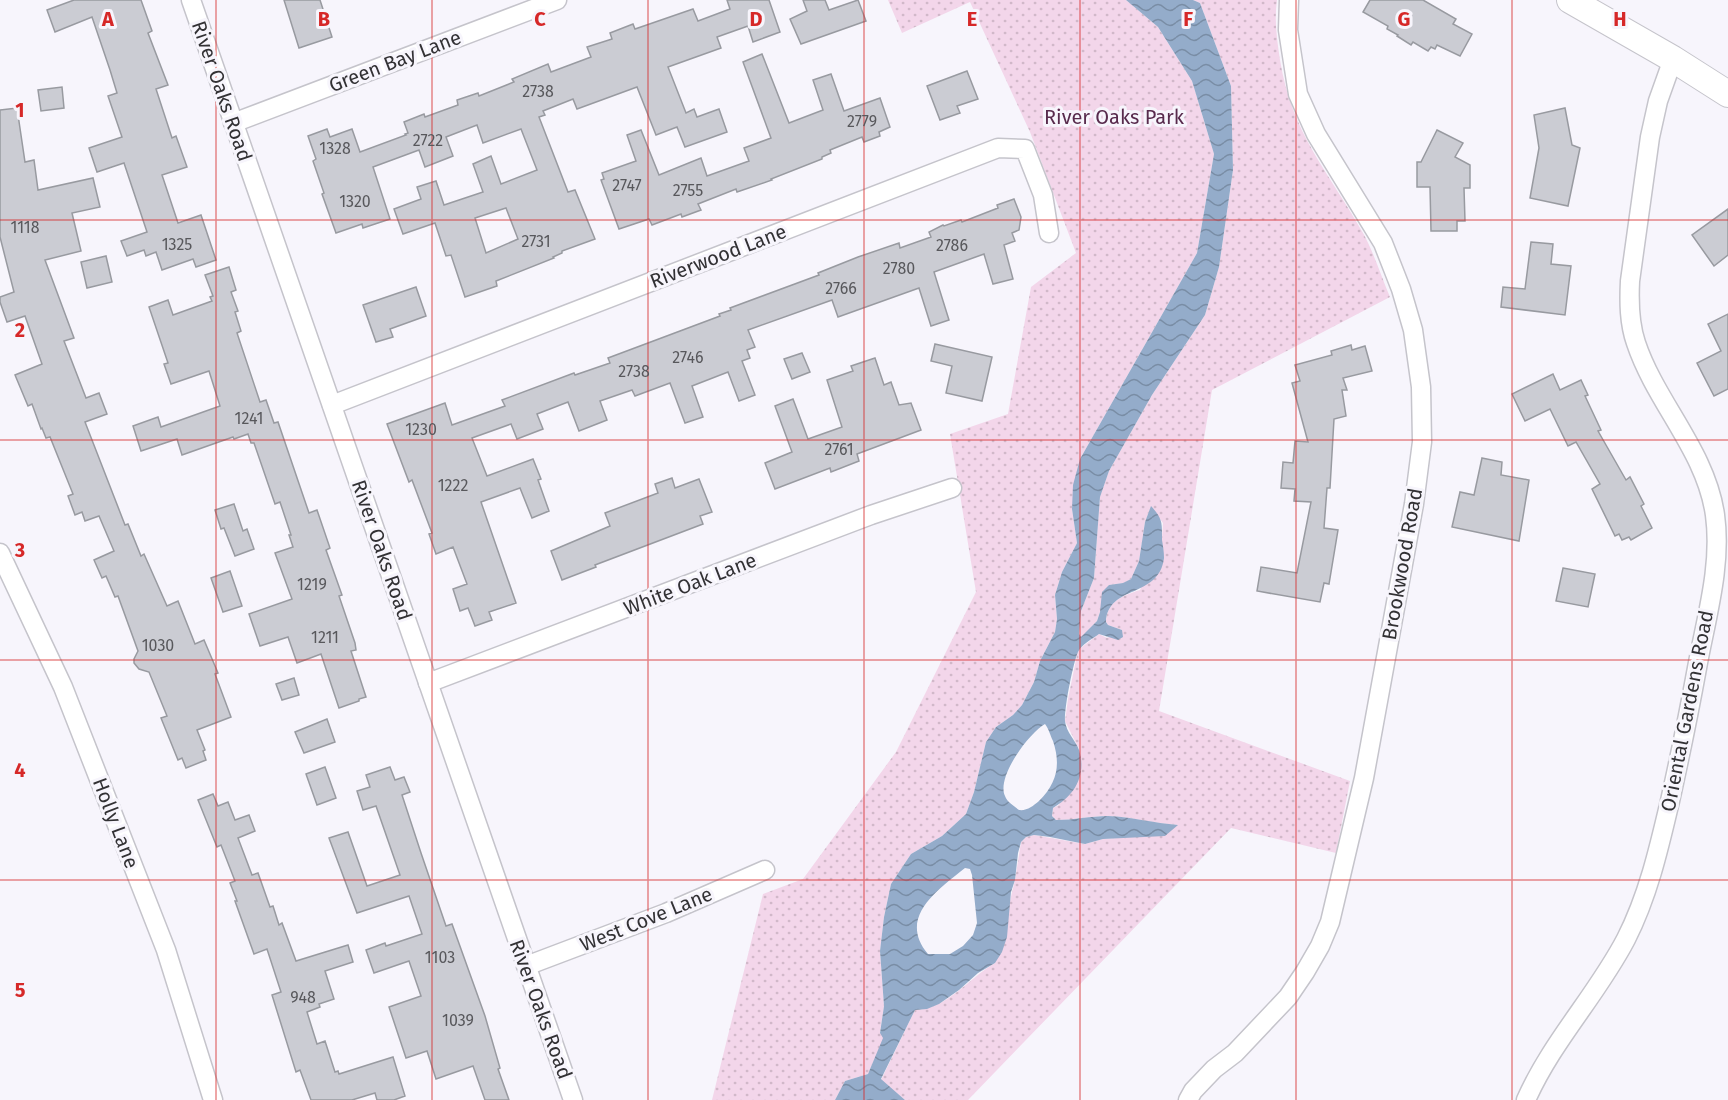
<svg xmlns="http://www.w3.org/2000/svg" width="1728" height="1100" viewBox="0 0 1728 1100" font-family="'Fira Sans',sans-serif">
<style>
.park{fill:url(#park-dots)}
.water{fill:url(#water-waves);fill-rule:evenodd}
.building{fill:#cbccd3;stroke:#989aa0;stroke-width:1.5;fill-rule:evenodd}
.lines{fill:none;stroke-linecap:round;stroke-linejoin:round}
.street-casing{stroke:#c5c4cb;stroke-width:21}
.secondary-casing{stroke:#c5c4cb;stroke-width:28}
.street{stroke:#fff;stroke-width:18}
.secondary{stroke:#fff;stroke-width:26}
.grid{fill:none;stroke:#d62828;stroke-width:1.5;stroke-opacity:0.55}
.labels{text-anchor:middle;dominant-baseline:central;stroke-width:6;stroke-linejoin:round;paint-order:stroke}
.number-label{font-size:16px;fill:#58585c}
.street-label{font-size:20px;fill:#323134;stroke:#f7f5fc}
.park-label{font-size:20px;fill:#582b4d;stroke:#f7f5fc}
.grid-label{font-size:20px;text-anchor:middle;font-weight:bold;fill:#d62828;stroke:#f7f5fc;stroke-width:6;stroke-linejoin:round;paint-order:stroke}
</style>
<defs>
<pattern id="park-dots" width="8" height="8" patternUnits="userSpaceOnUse" patternTransform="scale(1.5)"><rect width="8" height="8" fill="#f3d6ea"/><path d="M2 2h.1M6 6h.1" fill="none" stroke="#d1b8c9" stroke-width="1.8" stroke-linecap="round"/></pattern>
<pattern id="water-waves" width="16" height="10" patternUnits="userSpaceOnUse" patternTransform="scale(1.5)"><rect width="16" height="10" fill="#94acca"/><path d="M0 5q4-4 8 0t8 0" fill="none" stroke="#798da5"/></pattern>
</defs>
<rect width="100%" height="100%" fill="#f7f5fc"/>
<!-- park -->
<g class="park">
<polygon points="888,0 1126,0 1158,27 1192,81 1214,154 1197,253 1080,459 1072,509 1077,543 1062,572 1055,595 1057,619 1055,632 1040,661 1034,682 1022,705 1013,715 996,727 986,742 974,792 966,814 942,836 911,854 891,884 884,917 880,951 884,1006 880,1032 884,1038 868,1074 845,1081 835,1100 712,1100 763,894 803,879 896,752 976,592 950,434 1008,414 1031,287 1076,253 1030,132 970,2 902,33"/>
<path d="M1193,0H1277C1274,20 1277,40 1280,60C1292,134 1328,171 1363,233C1374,253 1381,276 1390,297L1212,390L1159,711L1350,781L1336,853L1231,828L968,1100H905L881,1080L915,1010C947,1009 969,978 995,963L1015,880L1021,842L1026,837L1034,835L1085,844L1103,839L1131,837L1177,825C1153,823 1131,817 1107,816C1090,816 1073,820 1056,820L1052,816L1053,808L1059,805L1079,749L1065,721L1068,699L1078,650L1099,634L1107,638L1122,630L1108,625L1106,622C1107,601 1122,596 1140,590L1162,538L1163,523L1151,507L1145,522L1139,561L1131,579L1124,583L1109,585L1097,621L1081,638L1079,635L1081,611L1094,578L1100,496L1109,471L1152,395L1205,315L1219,267L1233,170L1231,86L1200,3Z"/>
</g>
<!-- water -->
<path class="water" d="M1126,0H1193L1200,3L1231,86L1233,170L1219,267L1205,315L1152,395L1109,471L1100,497L1094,578L1081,611L1079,634L1081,637L1097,621L1100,612L1102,592L1109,585L1123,583L1131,579L1139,561L1145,522L1151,506C1163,519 1162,523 1162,540C1163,546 1164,552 1164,558C1159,599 1108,584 1106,622L1108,625L1122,630L1123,637L1118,640L1099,634C1092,639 1081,645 1078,652C1073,663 1064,709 1065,721C1066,732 1076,741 1079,750C1087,776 1074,796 1053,808L1052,816L1056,820C1074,820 1090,816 1108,816C1132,817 1154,823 1178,825L1165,836L1103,839L1085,844L1050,837L1034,835L1026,837L1021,842L1018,853L1015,880L1011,892L1007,937L1002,952L995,963L978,973L959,990L939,1004L927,1009L915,1010L881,1079L905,1100H835L845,1081L868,1074L883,1038L880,1033L884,1006L880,951L884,917L891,884L911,854L942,836L966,814L974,792L986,742L996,727L1013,715L1022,705L1034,682L1040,661L1055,632L1057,619L1055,595L1062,572L1077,543L1072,509L1073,485L1080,459L1197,253L1214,154L1192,81L1158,27ZM1045,724C1049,729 1050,735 1053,741C1061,765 1057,783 1039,801C1033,806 1027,811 1019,810C1014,806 1007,802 1005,796C996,777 1029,733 1045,724ZM965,868L970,869L972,875L977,923L973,935L963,946L950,954H928C897,917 938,890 965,868Z"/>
<!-- building -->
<g class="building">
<polygon points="74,0 141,0 152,31 148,33 168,85 156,89 172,138 176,136 187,167 162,175 178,223 201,215 216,260 196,267 193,259 162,270 156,252 146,256 144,250 127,256 121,241 147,232 124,163 97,172 89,148 122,137 108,96 117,93 110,70 92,17 55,32 47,10"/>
<polygon points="284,0 320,0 332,37 299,48"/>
<path d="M727,0H769L780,32L753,42L748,26L717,37L721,48L668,67L686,113L694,109L697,117L719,109L727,132L685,147L677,127L656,135L637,87L577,109L573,99L543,111L545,115L539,117L568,192L575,190L595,239L562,251V253L553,257L554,258L496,281L497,286L465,297L451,255L446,256L435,223L403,234L394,209L421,199L417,187L436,181L444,205L483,192L473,164L491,156L501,184L537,170L521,129L483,143L477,125L446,137L453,156L425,167L419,150L373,167L390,219L363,228L362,224L336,233L322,194L324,193L313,161L316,159L308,136L327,129L330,137L352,129L360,152L406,135L405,134L408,133L404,122L424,114L425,117L458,105L457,100L478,93L479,96L514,82L512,79L548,64L551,72L591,57L587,47L612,39L610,33L633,24L635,29L693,9L698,21L730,9ZM506,208L518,239L486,253L475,218Z"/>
<polygon points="803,0 825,0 829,10 858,0 866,21 801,44 790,19 807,11"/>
<polygon points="1370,0 1423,0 1456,19 1453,24 1472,34 1460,56 1437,45 1435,49 1431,47 1428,51 1413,42 1411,45 1397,36 1398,35 1387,29 1388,26 1363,12"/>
<polygon points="762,54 789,123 823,110 813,80 831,74 844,111 880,98 890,127 879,132 880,136 864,142 862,137 830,150 831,153 822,157 822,159 771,179 772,180 737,192 736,189 698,204 701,210 682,217 681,214 652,225 649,219 619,229 601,180 604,179 602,173 636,161 627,135 641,130 659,175 701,158 707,176 749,161 744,148 771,138 743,62"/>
<polygon points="967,71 978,99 957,106 960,113 940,120 927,86"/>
<polygon points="62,87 64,108 41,111 38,90"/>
<polygon points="17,108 25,162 34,160 38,190 93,178 100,207 72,213 81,251 45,260 74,338 64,341 86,398 99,393 107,414 85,422 125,525 128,524 141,556 144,554 167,606 178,601 195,644 204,640 218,673 215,674 231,717 197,730 205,750 203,751 206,760 186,768 182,758 178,760 161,718 167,716 149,672 139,669 134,663 134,659 138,651 118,596 115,597 106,576 102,578 94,560 114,551 99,516 85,521 82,512 75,515 68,496 73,494 50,437 46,438 42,428 41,429 32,404 28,406 15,375 42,364 25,316 7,322 0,302 0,297 14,292 0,237 0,110"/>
<polygon points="1565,108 1572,145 1580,148 1568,206 1530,198 1539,148 1534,115"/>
<polygon points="1437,130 1463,143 1455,157 1470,165 1470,188 1464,188 1465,221 1457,221 1457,231 1431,231 1430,187 1417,187 1417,162 1421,162"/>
<polygon points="1014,199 1021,217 1019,230 1012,233 1015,241 1004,245 1013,279 993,284 984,254 934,272 949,320 931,326 919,288 838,317 832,300 748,330 755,347 747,350 750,358 742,361 755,395 739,401 728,372 692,386 703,417 685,423 670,383 635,396 632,390 600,401 607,420 579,431 568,402 537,414 543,429 517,439 511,424 472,438 487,476 533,459 541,479 538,480 549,511 532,518 520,488 481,502 516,603 489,612 492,620 475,626 468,608 460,611 453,589 467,584 453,547 436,554 429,534 432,533 412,480 409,482 387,424 445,403 452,425 505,406 502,400 574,373 575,375 610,363 608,358 720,316 719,314 731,310 730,308 819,275 818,273 858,257 899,243 900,248 931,237 929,232 943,225 944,226 961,220 962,222 998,208 997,205"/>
<polygon points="1728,209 1728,255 1714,266 1692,235"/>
<polygon points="1531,242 1553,244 1551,264 1571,266 1565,315 1501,307 1503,287 1525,289"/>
<polygon points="106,256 112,282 87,288 81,262"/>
<polygon points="229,267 236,290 231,292 238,311 235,312 241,331 237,333 260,402 266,400 274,423 278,422 309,513 317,510 330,548 326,550 342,595 339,596 355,643 356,650 351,651 366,697 359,699 359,701 339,708 321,654 297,663 288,637 260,646 249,614 292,599 275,553 293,547 289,535 291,535 280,502 275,504 254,443 251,443 248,434 234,439 233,437 182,455 177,439 141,451 133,426 158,417 161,427 220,406 209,371 171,384 164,364 168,363 149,307 168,300 173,315 212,301 210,297 213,296 205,275"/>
<polygon points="416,287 426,316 390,329 393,337 376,342 363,305"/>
<polygon points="1728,314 1728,389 1714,396 1697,363 1721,351 1708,324"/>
<polygon points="935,344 992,357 982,401 946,393 952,366 931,361"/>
<polygon points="1351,345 1352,350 1365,346 1372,371 1343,378 1347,390 1342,390 1346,416 1334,419 1330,488 1327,488 1324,528 1338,530 1329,584 1324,583 1320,602 1257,591 1261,567 1297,573 1311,502 1294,501 1295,489 1281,488 1283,462 1293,463 1295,441 1308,442 1292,383 1300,381 1295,365 1332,355 1331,351"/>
<polygon points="802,353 810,372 792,379 784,359"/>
<polygon points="875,358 884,385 891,382 899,405 911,403 921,430 857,454 859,461 831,472 830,468 775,489 765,463 792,452 775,406 793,399 808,439 842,427 827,380 853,371 851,366"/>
<polygon points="1553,374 1560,390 1581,380 1588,395 1585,396 1601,430 1598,431 1626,480 1630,477 1644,504 1641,506 1652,528 1631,540 1629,537 1622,540 1619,534 1615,536 1592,489 1600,484 1576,442 1568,446 1550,409 1525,421 1512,394"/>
<polygon points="1482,458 1502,462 1501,475 1529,480 1519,541 1452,527 1460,492 1474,495"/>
<polygon points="672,478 675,488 699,479 712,512 700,516 703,524 595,565 596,567 562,580 551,551 610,526 605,513 658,493 655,484"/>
<polygon points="234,504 243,531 247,529 254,549 235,556 224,528 221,529 215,510"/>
<polygon points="1563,568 1595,574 1588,607 1556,601"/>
<polygon points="230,571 242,606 223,612 211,578"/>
<polygon points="294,678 299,695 282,700 276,684"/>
<polygon points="327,719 335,742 304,753 295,732"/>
<polygon points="325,767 336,798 317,805 306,774"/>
<polygon points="390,767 395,780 404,777 410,792 402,795 421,853 446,926 452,924 485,1016 500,1068 498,1069 509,1100 485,1100 473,1066 436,1079 427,1051 406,1058 389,1007 421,996 409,961 374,973 366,950 385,943 386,946 422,934 409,896 357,913 329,838 348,832 367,886 400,875 376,806 363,810 357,791 370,787 366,775"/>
<polygon points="213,794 218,806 228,802 235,820 249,815 255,831 238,838 252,875 258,873 270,907 273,906 279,925 282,923 296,961 348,945 353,962 325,971 334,999 319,1004 320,1007 307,1012 317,1044 325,1041 335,1072 338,1071 339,1074 393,1057 405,1096 394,1100 377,1100 375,1093 352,1100 311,1100 300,1070 296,1072 272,995 281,992 267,949 254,954 235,901 237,901 230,883 235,881 221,845 217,847 198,800"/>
</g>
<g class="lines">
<defs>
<g id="street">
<polyline points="191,0 573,1100"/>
<polyline points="233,123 557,0"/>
<polyline points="332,405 998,148 1025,149 1043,195 1049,233"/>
<polyline points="0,553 63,687 166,950 213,1100"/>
<polyline points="428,683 871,515 952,488"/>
<polyline points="526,966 666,913 765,870"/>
<polyline points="1188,1100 1193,1091 1214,1069 1235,1053 1288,997 1305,972 1320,946 1330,922 1364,778 1414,504 1422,442 1421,387 1413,330 1401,289 1383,243 1316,134 1298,94 1288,30 1289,0"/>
<path d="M1526,1100C1552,1041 1597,995 1626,939C1648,896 1659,848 1670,801C1680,756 1689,712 1697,668C1706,618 1722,566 1715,515C1706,451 1656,403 1636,343C1629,323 1629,302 1630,281L1650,137L1658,101L1673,59"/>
</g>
<polyline id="secondary" points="1570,0 1673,59 1728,94"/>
</defs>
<!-- street casing -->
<use href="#street" class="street-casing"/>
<!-- secondary casing -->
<use href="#secondary" class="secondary-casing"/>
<!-- street -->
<use href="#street" class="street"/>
<!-- secondary -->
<use href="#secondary" class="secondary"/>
</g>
<!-- grid -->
<path class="grid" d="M216,0V1100M432,0V1100M648,0V1100M864,0V1100M1080,0V1100M1296,0V1100M1512,0V1100M0,220H1728M0,440H1728M0,660H1728M0,880H1728"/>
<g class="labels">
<!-- number labels -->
<g class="number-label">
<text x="538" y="91">2738</text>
<text x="862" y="121">2779</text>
<text x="428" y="140">2722</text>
<text x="335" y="148">1328</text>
<text x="627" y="185">2747</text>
<text x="688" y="190">2755</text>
<text x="355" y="201">1320</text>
<text x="25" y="227">1118</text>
<text x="536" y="241">2731</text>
<text x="177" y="244">1325</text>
<text x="952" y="245">2786</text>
<text x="899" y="268">2780</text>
<text x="841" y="288">2766</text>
<text x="688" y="357">2746</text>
<text x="634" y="371">2738</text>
<text x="249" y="418">1241</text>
<text x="421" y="429">1230</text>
<text x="839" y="449">2761</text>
<text x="453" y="485">1222</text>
<text x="312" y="584">1219</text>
<text x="325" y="637">1211</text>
<text x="158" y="645">1030</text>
<text x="440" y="957">1103</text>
<text x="303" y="997">948</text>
<text x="458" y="1020">1039</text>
</g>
<!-- street labels -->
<g class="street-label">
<text transform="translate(395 61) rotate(-21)">Green Bay Lane</text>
<text transform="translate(222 91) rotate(71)">River Oaks Road</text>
<text transform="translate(718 256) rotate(-21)">Riverwood Lane</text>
<text transform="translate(382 550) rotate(71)">River Oaks Road</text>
<text transform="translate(1402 564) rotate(-80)">Brookwood Road</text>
<text transform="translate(690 584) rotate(-21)">White Oak Lane</text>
<text transform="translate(1687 711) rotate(-79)">Oriental Gardens Road</text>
<text transform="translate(116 823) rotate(69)">Holly Lane</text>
<text transform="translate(646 919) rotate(-22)">West Cove Lane</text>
<text transform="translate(541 1009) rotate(70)">River Oaks Road</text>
</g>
<!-- park labels -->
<g class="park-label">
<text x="1114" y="117">River Oaks Park</text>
</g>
</g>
<g class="grid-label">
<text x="108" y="26">A</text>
<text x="324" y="26">B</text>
<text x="540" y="26">C</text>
<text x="756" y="26">D</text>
<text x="972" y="26">E</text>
<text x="1188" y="26">F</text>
<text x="1404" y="26">G</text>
<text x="1620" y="26">H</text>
<text x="20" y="117">1</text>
<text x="20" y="337">2</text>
<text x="20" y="557">3</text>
<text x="20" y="777">4</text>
<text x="20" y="997">5</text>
</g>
</svg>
